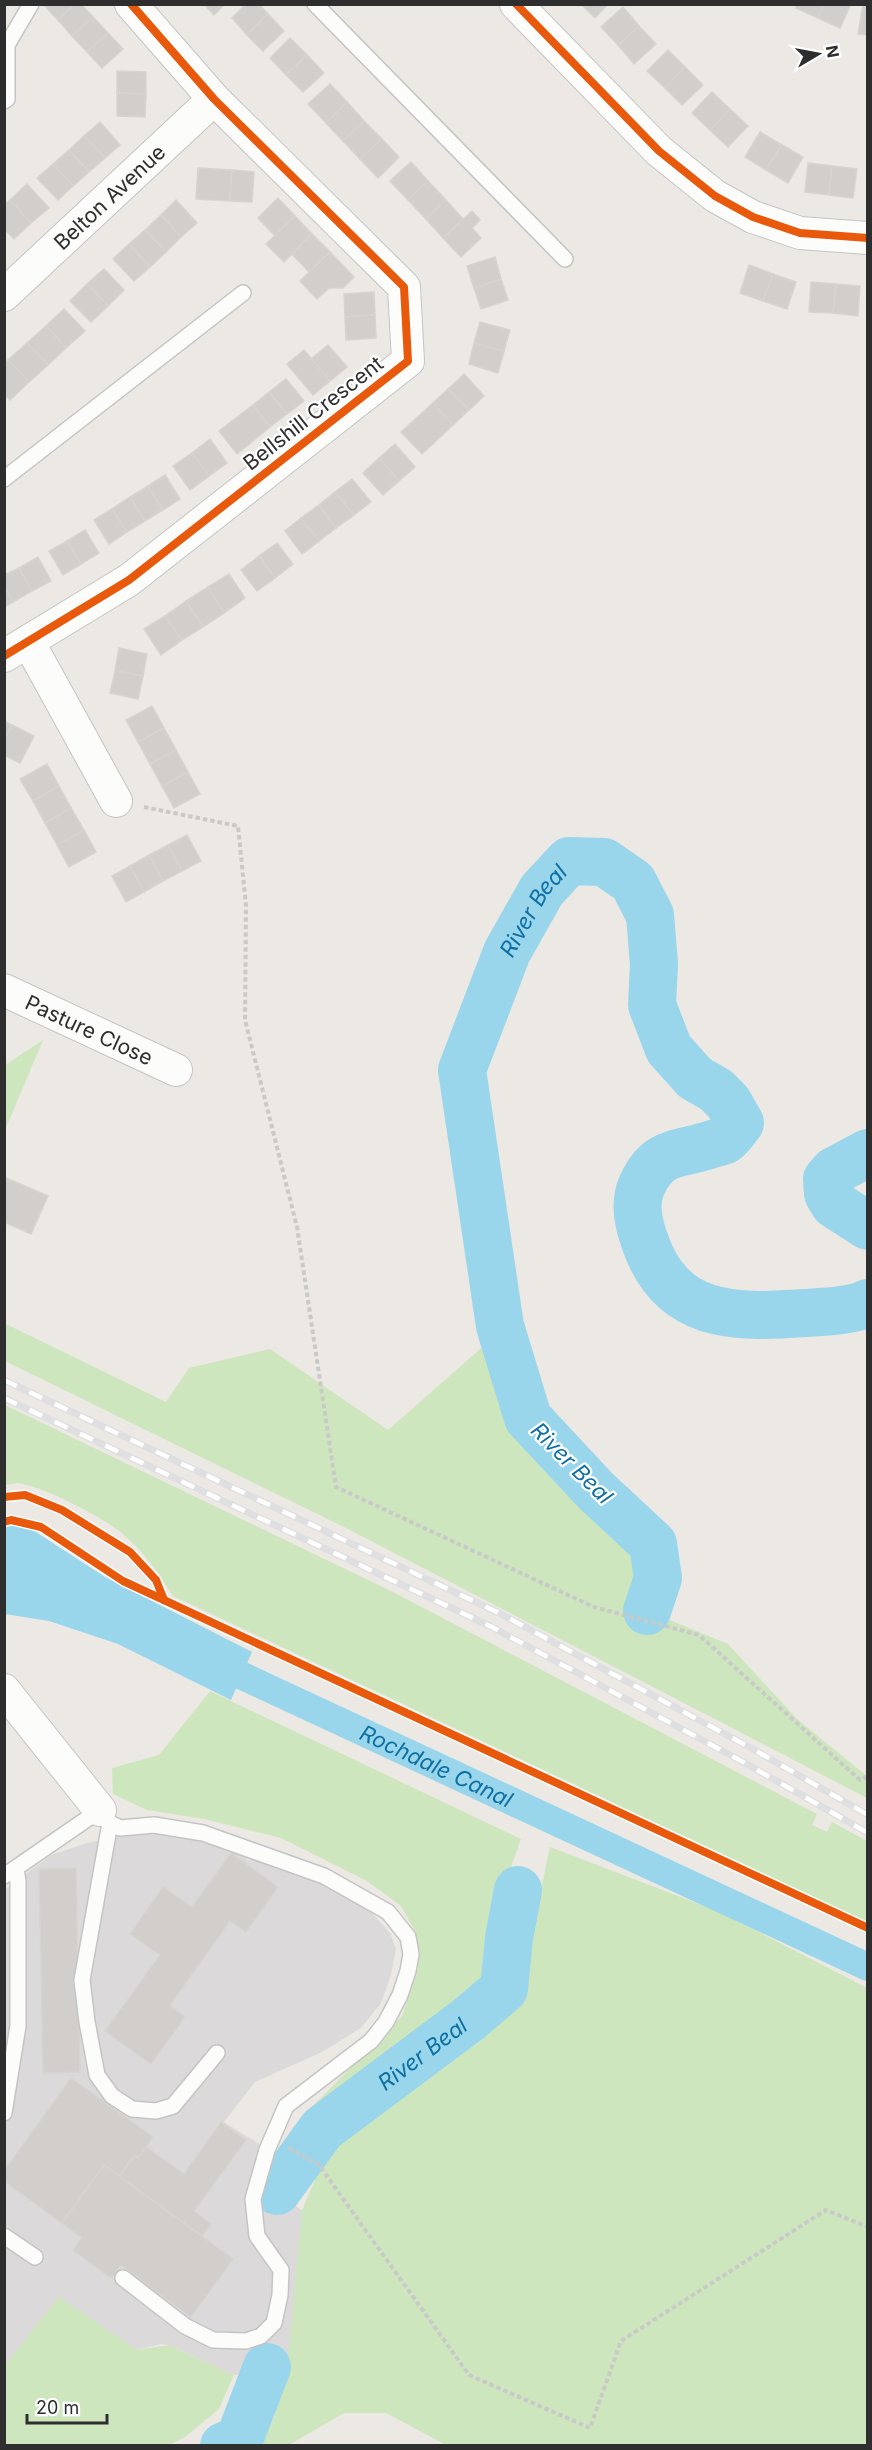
<svg xmlns="http://www.w3.org/2000/svg" width="872" height="2450" viewBox="0 0 872 2450" font-family="Inter,sans-serif">
<style>
.industrial{fill:#dcd9db}
.green{fill:#cee6be}
.water{fill:#99d6ec}
.lines{fill:none;stroke-linecap:round;stroke-linejoin:round}
.canal{stroke:#99d6ec;stroke-width:28}
.river{stroke:#99d6ec;stroke-width:48}
.building{fill:#d1cecb;stroke:#d7d4d0;stroke-width:1.5}
.lane-casing{stroke:#c5c4c5;stroke-width:18}
.street-casing{stroke:#c5c4c5;stroke-width:34}
.path{stroke:#c9c9c8;stroke-width:4;stroke-dasharray:4.5 3;stroke-linecap:butt}
.lane{stroke:#fcfcfb;stroke-width:15}
.street{stroke:#fcfcfb;stroke-width:32}
.rail-casing{stroke:#dfdfe1;stroke-width:7}
.rail{stroke:#fff;stroke-width:4.5;stroke-dasharray:14;stroke-linecap:butt}
.cycleway-casing{stroke:#fff;stroke-width:11}
.cycleway{stroke:#e8590c;stroke-width:8}
.labels{text-anchor:middle;dominant-baseline:central;stroke-width:4.5;stroke-linejoin:round;paint-order:stroke}
.street-label{font-size:21px;fill:#2e2e2e;stroke:#fff}
.water-label{font-size:22px;font-style:italic;fill:#0d6fa3;stroke:#fff}
</style>
<rect width="100%" height="100%" fill="#ece8e4"/>
<!-- industrial -->
<polygon class="industrial" points="154,1829 203,1839 232,1848 248,1860 267,1860 318,1881 372,1913 390,1933 396,1949 391,1975 381,2003 361,2028 322,2052 255,2082 224,2122 284,2160 267,2186 352,2245 284,2369 234,2375 169,2345 161,2344 137,2350 5,2441 4,1890 51,1855 87,1843"/>
<!-- green -->
<g class="green">
<polygon points="43,1040 5,1130 5,1065"/>
<polygon points="6,1324 166,1402 189,1368 270,1349 388,1430 487,1343 499,1405 525,1446 585,1506 640,1549 649,1565 647,1583 638,1607 728,1644 797,1719 867,1776 867,1798 346,1528 5,1361"/>
<path d="M5,1405L391,1591L817,1814L812,1825L827,1832L832,1822L867,1841V1922L173,1596C159,1573 144,1552 123,1534C104,1518 43,1486 18,1483C14,1483 9,1485 5,1485Z"/>
<polygon points="210,1691 521,1839 504,1886 489,1984 300,2132 299,2120 402,2016 418,1969 416,1933 401,1906 367,1881 281,1838 204,1819 147,1810 113,1794 112,1768 159,1755"/>
<polygon points="550,1847 720,1912 867,1988 867,2445 446,2445 386,2413 344,2413 289,2445 255,2445 274,2418 288,2360 302,2210 314,2182 322,2151 338,2132 519,1993"/>
<polygon points="59,2297 137,2350 169,2345 234,2375 219,2409 185,2437 169,2445 5,2445 5,2365"/>
</g>
<!-- water -->
<polygon class="water" points="25,1525 105,1577 252,1652 231,1700 118,1644 49,1621 5,1614 5,1526"/>
<g class="lines">
<!-- canal -->
<path class="canal" id="s1" d="M206,1659L868,1967"/>
<!-- river -->
<g class="river">
<polyline points="868,1153 834,1171 827,1179 828,1194 834,1204 868,1226"/>
<path id="s2" d="M647,1611L658,1578L653,1544L595,1490L528,1418L500,1326L462,1070L507,952L542,890L569,861L604,862L633,882L650,915L654,964L652,1005L669,1049L695,1078L716,1090L728,1102L740,1123C736,1128 731,1136 725,1140C722,1142 716,1143 712,1144C679,1156 659,1148 642,1185C634,1202 638,1222 644,1239C670,1319 733,1318 805,1313C821,1312 853,1311 868,1303"/>
<path id="s3" d="M277,2191L322,2129L469,2019L504,1989L509,1938L518,1890"/>
<polyline points="224,2446 239,2440 267,2367"/>
</g>
</g>
<!-- building -->
<g class="building">
<polygon points="43,4 75,4 58,20"/>
<polygon points="75,4 81,4 93,17 72,36 58,20"/>
<polygon points="204,4 225,4 214,15"/>
<polygon points="246,4 259,4 268,14 247,35 232,18"/>
<polygon points="581,4 608,4 595,18"/>
<polygon points="797,4 824,4 818,18 796,8"/>
<polygon points="824,4 851,4 840,28 818,18"/>
<polygon points="863,5 868,6 868,35 858,34"/>
<polygon points="623,7 639,26 618,45 601,27"/>
<polygon points="268,14 284,31 263,51 247,35"/>
<polygon points="93,17 108,33 87,52 72,36"/>
<polygon points="639,26 656,44 634,64 618,45"/>
<polygon points="108,33 123,49 102,68 87,52"/>
<polygon points="290,38 307,55 286,75 270,58"/>
<polygon points="668,50 685,67 665,88 647,71"/>
<polygon points="307,55 324,73 303,92 286,75"/>
<polygon points="685,67 703,85 682,105 665,88"/>
<polygon points="117,71 146,72 146,94 117,93"/>
<polygon points="330,84 347,102 326,123 308,104"/>
<polygon points="712,92 730,109 710,130 692,113"/>
<polygon points="117,93 146,94 145,117 117,116"/>
<polygon points="347,102 364,121 343,141 326,123"/>
<polygon points="730,109 748,126 728,147 710,130"/>
<polygon points="364,121 382,139 360,159 343,141"/>
<polygon points="100,122 120,145 105,158 84,136"/>
<polygon points="760,132 782,145 766,170 745,157"/>
<polygon points="84,136 105,158 89,172 69,150"/>
<polygon points="382,139 399,157 378,178 360,159"/>
<polygon points="782,145 803,157 788,183 766,170"/>
<polygon points="69,150 89,172 73,186 53,164"/>
<polygon points="411,162 428,181 408,200 390,181"/>
<polygon points="808,163 832,166 829,195 805,192"/>
<polygon points="53,164 73,186 58,200 37,178"/>
<polygon points="832,166 857,169 853,198 829,195"/>
<polygon points="198,168 232,170 230,201 196,199"/>
<polygon points="232,170 254,172 252,202 230,201"/>
<polygon points="428,181 446,200 426,219 408,200"/>
<polygon points="27,184 49,208 31,223 10,200"/>
<polygon points="278,198 295,216 275,236 258,218"/>
<polygon points="10,200 31,223 14,239 4,229 4,205"/>
<polygon points="176,200 197,223 181,237 161,215"/>
<polygon points="446,200 463,219 443,238 426,219"/>
<polygon points="472,211 480,220 472,228 481,238 461,257 443,238"/>
<polygon points="161,215 181,237 166,252 145,230"/>
<polygon points="295,216 312,234 284,262 266,244"/>
<polygon points="145,230 166,252 150,267 129,244"/>
<polygon points="312,234 330,252 309,272 292,254"/>
<polygon points="129,244 150,267 134,281 113,259"/>
<polygon points="330,252 354,277 343,288 329,288 317,299 300,281"/>
<polygon points="495,257 501,279 474,288 467,266"/>
<polygon points="749,265 773,274 763,301 740,293"/>
<polygon points="104,269 124,290 108,306 87,284"/>
<polygon points="773,274 796,282 787,309 763,301"/>
<polygon points="501,279 508,300 481,309 474,288"/>
<polygon points="811,282 836,284 833,313 809,312"/>
<polygon points="87,284 108,306 91,322 70,301"/>
<polygon points="836,284 860,286 858,316 833,313"/>
<polygon points="374,292 375,315 345,317 344,294"/>
<polygon points="64,309 85,331 66,348 46,326"/>
<polygon points="375,315 376,338 346,340 345,317"/>
<polygon points="480,322 510,330 504,351 474,343"/>
<polygon points="46,326 66,348 48,365 27,343"/>
<polygon points="27,343 48,365 29,382 8,360"/>
<polygon points="474,343 504,351 498,373 469,364"/>
<polygon points="328,345 347,367 330,381 311,359"/>
<polygon points="304,350 330,381 313,395 287,364"/>
<polygon points="8,360 29,382 10,400 4,394 4,364"/>
<polygon points="464,374 484,396 469,410 448,389"/>
<polygon points="286,379 304,401 287,414 269,392"/>
<polygon points="448,389 469,410 453,425 433,403"/>
<polygon points="269,392 287,414 270,427 253,405"/>
<polygon points="433,403 453,425 422,454 401,432"/>
<polygon points="253,405 270,427 237,454 219,431"/>
<polygon points="210,439 227,463 209,476 192,453"/>
<polygon points="395,444 415,467 399,481 379,458"/>
<polygon points="192,453 209,476 190,490 173,466"/>
<polygon points="379,458 399,481 383,495 363,473"/>
<polygon points="165,475 180,499 163,510 148,486"/>
<polygon points="352,479 371,502 354,515 335,492"/>
<polygon points="148,486 163,510 145,521 130,497"/>
<polygon points="335,492 354,515 336,528 319,505"/>
<polygon points="130,497 145,521 127,532 112,509"/>
<polygon points="319,505 336,528 319,541 301,518"/>
<polygon points="112,509 127,532 109,544 94,520"/>
<polygon points="301,518 319,541 302,554 285,531"/>
<polygon points="85,530 99,553 81,564 67,541"/>
<polygon points="67,541 81,564 63,575 49,551"/>
<polygon points="277,543 293,564 275,578 259,556"/>
<polygon points="259,556 275,578 257,591 241,570"/>
<polygon points="38,557 51,581 32,591 19,568"/>
<polygon points="19,568 32,591 13,602 4,586 4,575"/>
<polygon points="229,574 245,598 224,613 208,587"/>
<polygon points="4,586 13,602 4,607"/>
<polygon points="208,587 224,613 203,627 186,601"/>
<polygon points="186,601 203,627 182,640 165,616"/>
<polygon points="165,616 182,640 161,655 144,629"/>
<polygon points="119,648 147,654 143,676 115,671"/>
<polygon points="115,671 143,676 138,699 110,693"/>
<polygon points="152,706 164,728 138,742 126,720"/>
<polygon points="4,721 12,725 4,741"/>
<polygon points="12,725 34,736 20,763 4,755 4,741"/>
<polygon points="164,728 176,750 150,764 138,742"/>
<polygon points="176,750 188,772 162,786 150,764"/>
<polygon points="47,764 59,786 33,801 20,779"/>
<polygon points="188,772 200,794 174,808 162,786"/>
<polygon points="59,786 71,808 45,823 33,801"/>
<polygon points="71,808 84,830 57,845 45,823"/>
<polygon points="84,830 96,852 69,867 57,845"/>
<polygon points="187,835 201,861 182,871 168,845"/>
<polygon points="168,845 182,871 163,881 149,855"/>
<polygon points="149,855 163,881 144,892 130,866"/>
<polygon points="130,866 144,892 126,902 112,876"/>
<polygon points="4,1177 48,1196 31,1234 4,1222"/>
<polygon points="231,1853 278,1887 246,1932 230,1921 170,2005 185,2017 151,2064 105,2031 160,1955 130,1934 163,1887 192,1907"/>
<polygon points="76,1868 80,2072 43,2073 39,1869"/>
<polygon points="71,2078 153,2137 138,2158 135,2155 119,2176 104,2165 62,2223 4,2181 4,2171"/>
<polygon points="221,2122 246,2140 194,2211 211,2224 202,2236 119,2176 135,2155 138,2158 146,2147 184,2174"/>
<polygon points="104,2165 233,2259 191,2317 121,2265 111,2278 73,2250 82,2238 62,2223"/>
</g>
<g class="lines">
<defs>
<g id="lane">
<polyline points="315,4 565,259"/>
<polyline points="4,101 7,99 7,45 31,4"/>
<polyline points="4,479 243,293"/>
<polyline points="110,1823 82,1980 87,2022 97,2075 112,2096 132,2109 156,2111 173,2106 217,2053"/>
<polyline points="4,1876 100,1810 110,1823 120,1828 154,1825 203,1833 324,1876 388,1912 408,1937 411,1954 408,1971 400,1995 386,2022 371,2041 286,2106 267,2150 253,2199 257,2236 281,2270 280,2295 274,2323 261,2336 246,2341 213,2340 185,2326 123,2278"/>
<polyline points="4,2113 18,2026 18,1881 16,1869"/>
<polyline points="4,2236 35,2257"/>
</g>
<g id="street">
<polyline points="516,4 659,151 715,196 753,217 800,233 868,238"/>
<path id="s4" d="M4,295L214,99"/>
<polyline points="29,643 116,801"/>
<polyline points="4,656 129,580 408,361 404,287 214,99 131,4"/>
<path id="s5" d="M4,990L176,1070"/>
<polyline points="4,1690 100,1810"/>
</g>
</defs>
<!-- lane casing -->
<use href="#lane" class="lane-casing"/>
<!-- street casing -->
<use href="#street" class="street-casing"/>
<!-- path -->
<g class="path">
<polyline points="144,807 238,826 246,906 245,1020 297,1227 336,1487 594,1607 699,1635 860,1780 868,1776"/>
<polyline points="289,2148 319,2165 469,2375 590,2428 621,2341 826,2210 868,2227"/>
</g>
<!-- lane -->
<use href="#lane" class="lane"/>
<!-- street -->
<use href="#street" class="street"/>
<defs>
<g id="rail">
<polyline points="4,1380 499,1613 753,1749 868,1815"/>
<polyline points="4,1398 492,1627 745,1763 868,1833"/>
</g>
</defs>
<!-- rail casing -->
<use href="#rail" class="rail-casing"/>
<!-- rail -->
<use href="#rail" class="rail"/>
<defs>
<g id="cycleway">
<polyline points="516,4 659,151 715,196 753,217 800,233 868,238"/>
<polyline points="4,656 129,580 408,361 404,287 214,99 131,4"/>
<polyline points="4,1497 25,1495 62,1510 130,1552 156,1580 164,1600"/>
<polyline points="4,1522 11,1520 41,1527 123,1581 868,1928"/>
</g>
</defs>
<!-- cycleway casing -->
<use href="#cycleway" class="cycleway-casing"/>
<!-- cycleway -->
<use href="#cycleway" class="cycleway"/>
</g>
<g class="labels">
<!-- street labels -->
<g class="street-label">
<text stroke="none"><textPath href="#s4" startOffset="144">Belton Avenue</textPath></text>
<text transform="translate(313 413) rotate(-38)">Bellshill Crescent</text>
<text stroke="none"><textPath href="#s5" startOffset="94">Pasture Close</textPath></text>
</g>
<!-- water labels -->
<g class="water-label">
<text stroke="none"><textPath href="#s2" startOffset="777">River Beal</textPath></text>
<text transform="translate(572 1463) rotate(45)">River Beal</text>
<text stroke="none"><textPath href="#s1" startOffset="254">Rochdale Canal</textPath></text>
<text stroke="none"><textPath href="#s3" startOffset="202">River Beal</textPath></text>
</g>
</g>
<!-- border -->
<rect width="872" height="2450" fill="none" stroke="#2e2e2e" stroke-width="12"/>
<!-- north arrow -->
<g transform="translate(818 54) rotate(80)" stroke="#ffffff" stroke-width="4.5" paint-order="stroke">
<path d="M0-4.5L10 22L0 15L-10 22Z" fill="#2e2e2e"/>
<text y="-9" font-size="16" font-weight="bold" text-anchor="middle" fill="#2e2e2e">N</text>
</g>
<!-- scale -->
<path d="M27 2414v9h80v-9" fill="none" stroke="#2e2e2e" stroke-width="3"/>
<text x="36" y="2414" font-size="18" fill="#2e2e2e" stroke="#ffffff" stroke-width="4.5" paint-order="stroke">20 m</text>
</svg>
